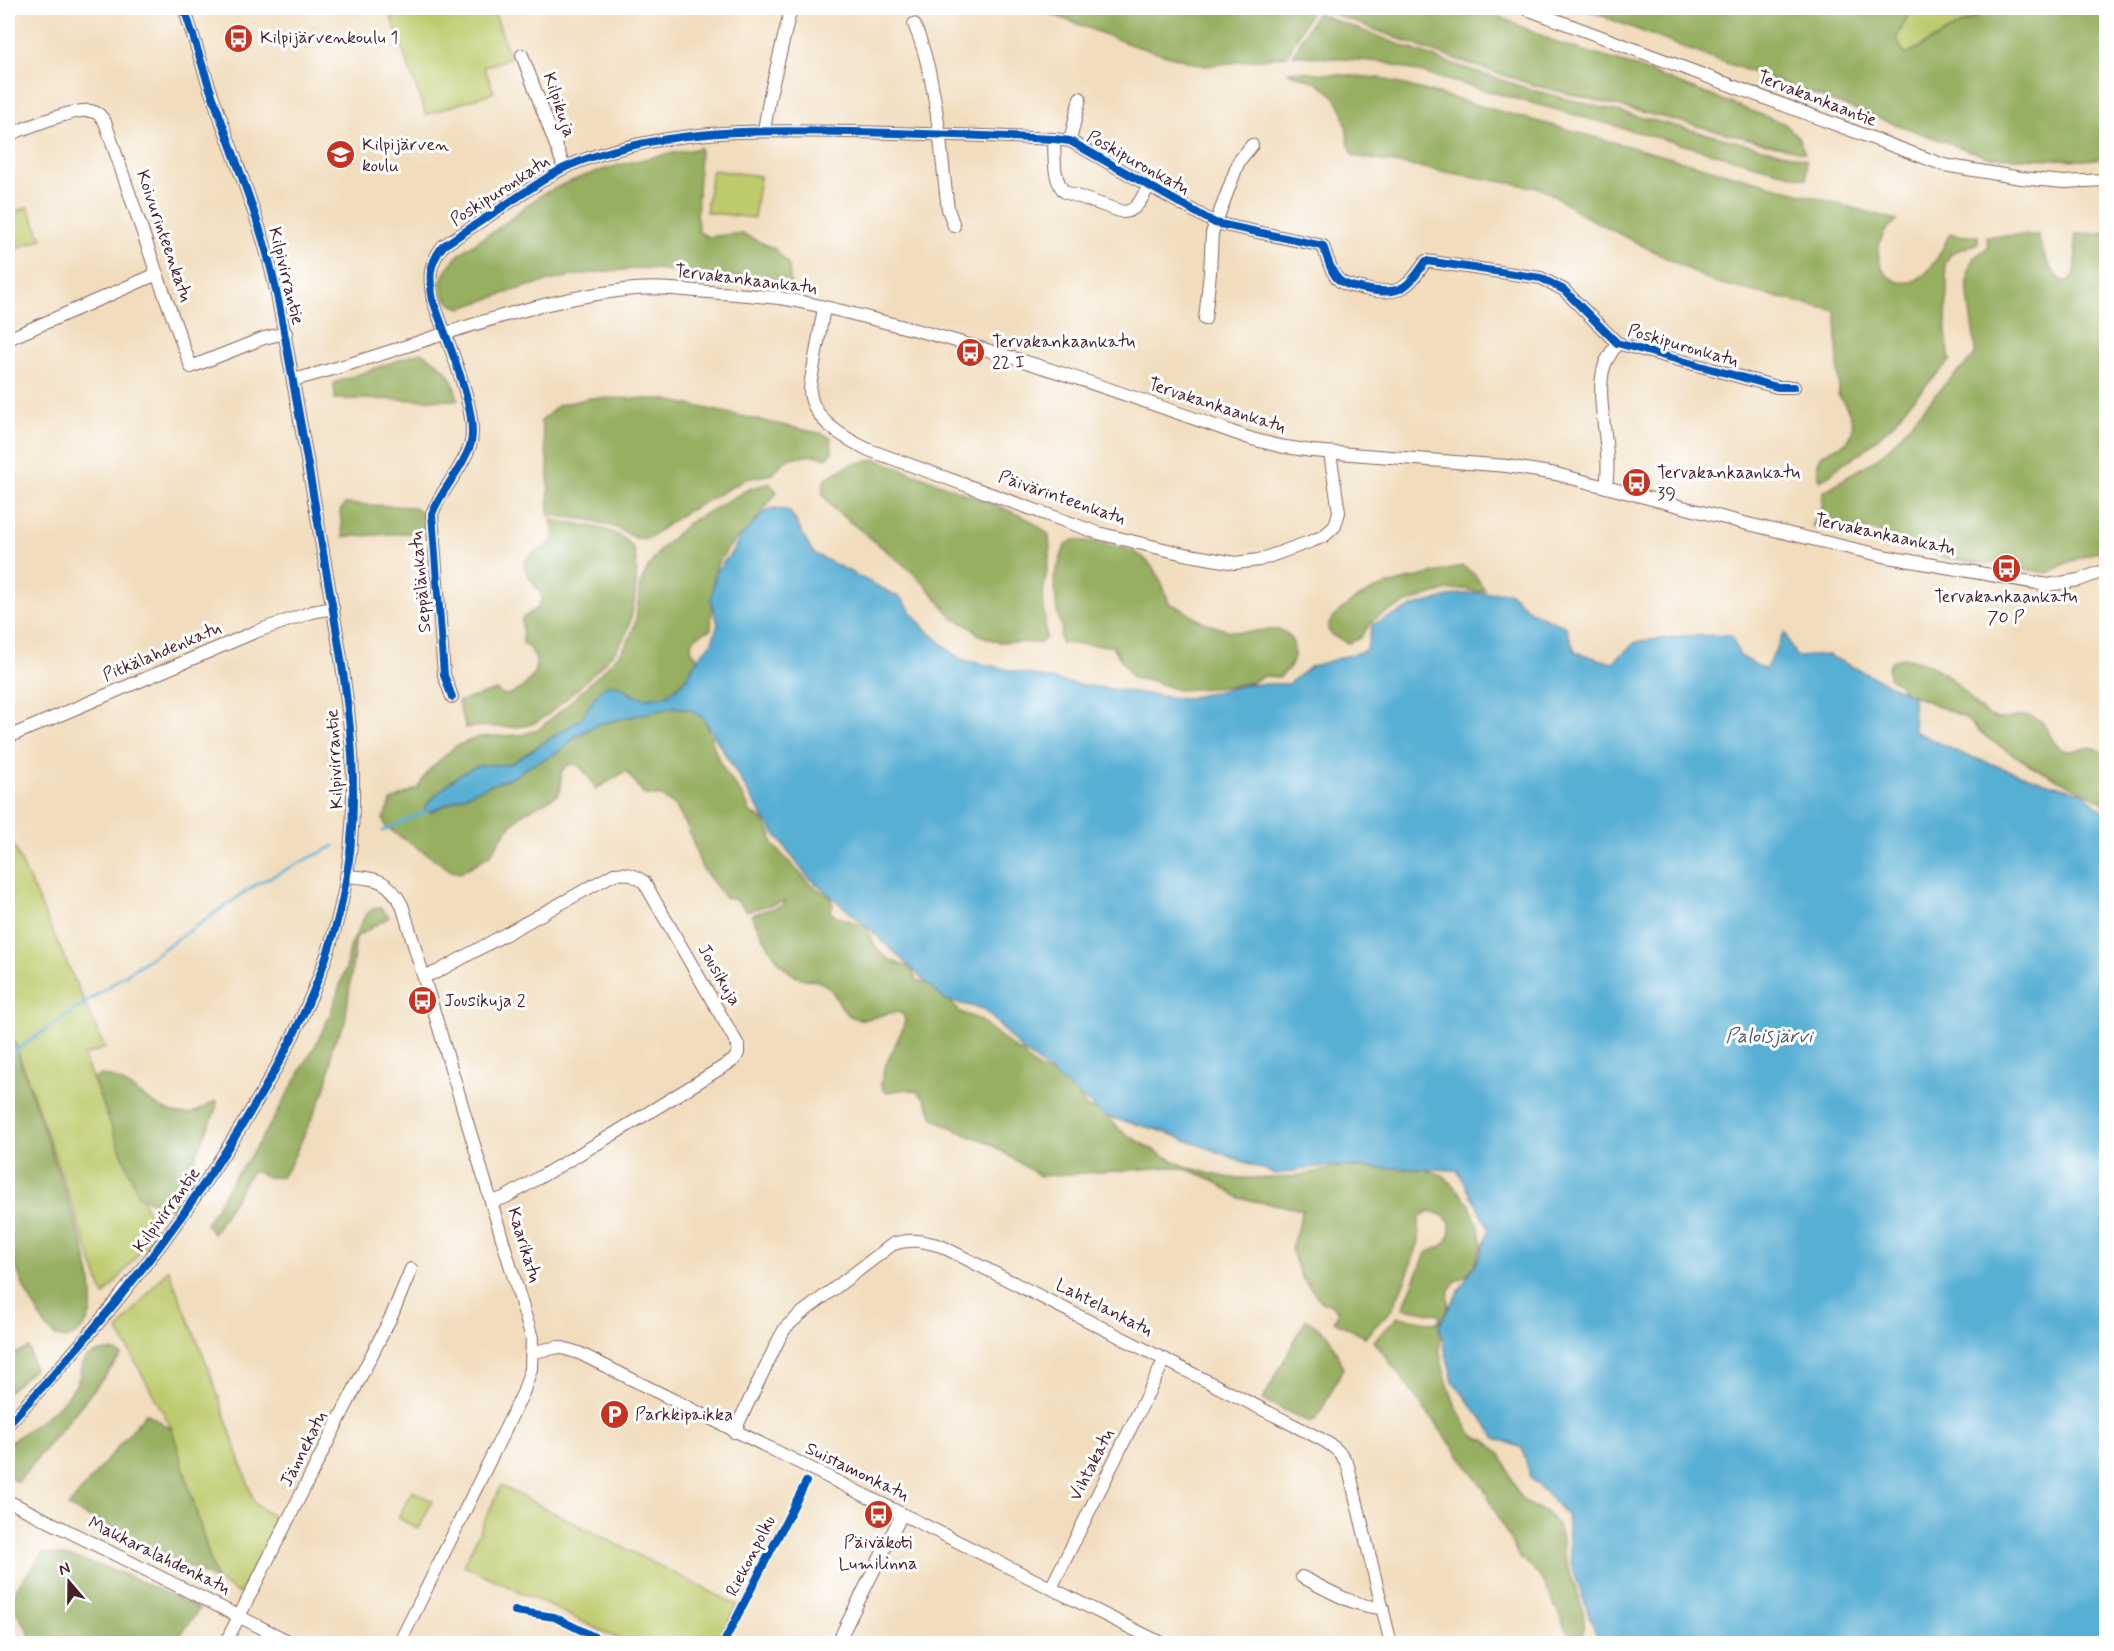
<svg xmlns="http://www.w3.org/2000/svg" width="2114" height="1651" viewBox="0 0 2114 1651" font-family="Mynerve,sans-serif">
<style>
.green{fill:#becb6d;stroke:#84754c;stroke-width:1.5}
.forest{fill:#96af60;stroke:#706746;stroke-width:1.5}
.water{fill:#58afd4;stroke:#516780;stroke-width:1.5}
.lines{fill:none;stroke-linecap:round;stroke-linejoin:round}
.stream{stroke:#58afd4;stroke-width:3}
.minor-casing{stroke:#84625e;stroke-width:14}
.minor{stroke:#fff;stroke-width:12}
.cycleway-casing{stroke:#fff;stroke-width:11}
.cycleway{stroke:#0057b8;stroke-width:8}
.labels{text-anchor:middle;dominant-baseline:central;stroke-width:6;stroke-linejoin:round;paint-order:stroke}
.poi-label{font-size:18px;fill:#4a1f2b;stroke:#fff;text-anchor:start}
.street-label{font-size:18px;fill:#4a1f2b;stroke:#fff}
.water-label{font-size:20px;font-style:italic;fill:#50596f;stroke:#fff}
</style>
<rect width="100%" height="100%" fill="#fff"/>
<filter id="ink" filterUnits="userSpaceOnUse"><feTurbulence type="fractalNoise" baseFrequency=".0167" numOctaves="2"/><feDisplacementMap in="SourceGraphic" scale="12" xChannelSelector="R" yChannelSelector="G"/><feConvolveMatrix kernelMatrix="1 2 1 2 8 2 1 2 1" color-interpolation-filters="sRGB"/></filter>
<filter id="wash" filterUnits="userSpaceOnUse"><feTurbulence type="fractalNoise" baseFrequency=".008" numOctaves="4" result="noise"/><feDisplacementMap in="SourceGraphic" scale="24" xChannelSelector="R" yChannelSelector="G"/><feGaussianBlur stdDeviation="1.35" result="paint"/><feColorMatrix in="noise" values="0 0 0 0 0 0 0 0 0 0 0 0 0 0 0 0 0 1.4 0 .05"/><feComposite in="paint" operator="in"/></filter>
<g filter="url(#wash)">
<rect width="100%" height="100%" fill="#f1ddbd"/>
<!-- green -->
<g class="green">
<polygon points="388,8 493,8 510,58 484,67 494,92 426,115"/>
<polygon points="1912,8 1991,8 1905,55 1896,39"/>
<polygon points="712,170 760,176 754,218 706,212"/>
<polygon points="28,207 42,239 10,251 8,244 8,214"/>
<polygon points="8,833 105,1048 83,1056 156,1232 104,1296 8,1023"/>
<polygon points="168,1269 208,1367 255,1504 278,1520 240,1594 216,1580 172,1429 118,1330"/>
<polygon points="501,1486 737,1605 718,1643 627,1643 464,1565"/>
<polygon points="412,1491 432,1501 419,1529 398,1518"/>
</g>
<!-- forest -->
<g class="forest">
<polygon points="1036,8 1299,8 1311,11 1287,56 1205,66 1132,45"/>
<polygon points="1318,8 1480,8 1560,44 1628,64 1785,124 1798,137 1805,153 1534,85 1434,52"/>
<polygon points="1582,8 1912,8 1896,39 1905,55 1991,8 2059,8 2063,15 2078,8 2106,8 2106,158 2084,160 1987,157 1690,50"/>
<polygon points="1316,13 1432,57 1532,90 1806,159 1807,179 1383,62 1293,55"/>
<path d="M1293,71L1379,78L1897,220C1891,225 1885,230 1882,237C1868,267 1898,299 1926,273C1937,262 1943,247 1950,233L1963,236H1978V243L1951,253L1945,264L1947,286L1946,331L1950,361L1911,401L1895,422L1861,453L1843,463L1827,477L1820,481C1818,473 1816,464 1821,457C1826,450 1834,449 1842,445C1863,433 1849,408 1838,395L1839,391L1836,311L1713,282L1583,215L1544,189L1354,156C1347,146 1348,136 1346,125C1340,88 1317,82 1287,72Z"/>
<path d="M700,148L697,219L699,232L708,237L741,233L775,249L789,265L791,288L775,281L645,268C611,271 578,273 545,282C516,288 489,300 461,308C447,304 441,295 441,281C451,254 474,244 497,229C514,217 530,200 549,191C596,167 648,158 700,148Z"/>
<path d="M2106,233V548L2064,564L2048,573L2017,568L2014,561L2008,558L1984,564L1941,557L1874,531L1852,527L1818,528L1812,526L1822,509L1823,492L1875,460L1892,445L1944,385L1975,356C1977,331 1959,284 1973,259C1976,255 1983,251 1988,247L1987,236L2038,235C2043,250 2048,275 2065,282C2084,275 2072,249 2076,234Z"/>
<path d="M421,352C445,368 451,370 458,400L335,399L334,383Z"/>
<polygon points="591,398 662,399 823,434 831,438 832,452 827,458 814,455 790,458 781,464 773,474 746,479 726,490 681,515 647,539 636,538 614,527 590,520 549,515 548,464 541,421 559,405"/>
<polygon points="876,459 1003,508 1030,520 1049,535 1050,552 1043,593 1046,638 1040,643 998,642 980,635 967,625 954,619 926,586 909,569 834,509 823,495 823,486 826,478 852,464"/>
<path d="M769,483L777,492L751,527L732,543L717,564L713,582L711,629L697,636L692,641L691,650L698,658C685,688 652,715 623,687L590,707L582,719L512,763C502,767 493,763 484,766C462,771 444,788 428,803L431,812L475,791L515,776L526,768L566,746L575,737L599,724L674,707L691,710L704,719C711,734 713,749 721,764C730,781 745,794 750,812L763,820L771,834L773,845L809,883L831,898L833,905L830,912C839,921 855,920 867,927C871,938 875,949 884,956C900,968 909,959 917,981L928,984L945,1000L950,1001L960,1012L980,1020L1018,1051L1023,1052C1034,1072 1040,1067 1057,1077C1070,1085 1080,1096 1087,1108L1099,1110L1124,1133L1162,1155L1187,1167L1211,1174L1231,1178H1277L1299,1176L1334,1167L1425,1169L1444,1176L1469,1203L1479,1228L1482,1246L1473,1267L1467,1275L1456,1281L1450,1289L1448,1297L1449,1305L1439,1325C1441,1334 1439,1343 1440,1353C1442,1371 1463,1442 1485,1440C1491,1445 1497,1450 1501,1456C1510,1469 1512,1485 1521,1498C1529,1509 1542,1506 1551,1517C1556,1524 1562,1534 1562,1542C1563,1547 1562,1551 1564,1556C1570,1580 1595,1620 1579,1643L1573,1642L1570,1638L1545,1584L1532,1567L1519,1557L1483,1487L1374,1341L1398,1317L1434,1323L1439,1321L1440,1317L1437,1314L1403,1308L1426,1253C1444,1246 1451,1244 1450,1223L1442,1215L1430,1211L1419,1218V1241L1407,1276L1392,1309L1365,1337L1334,1321L1338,1313C1335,1305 1331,1303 1323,1303L1301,1277L1291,1249L1303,1210L1239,1198L1213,1180L1192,1171L1174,1167L1040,1176L986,1141L967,1135L934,1119L925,1099L918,1092L906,1089L887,1092L883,1090L881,1084L884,1069L903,1028L905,1020L903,1014C889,1008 873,1022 858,1019C841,1016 839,997 828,987C818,977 805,982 794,975C773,962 763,934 751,915L784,905L785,901L747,911L736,900L725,898L702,868L687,826L676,807L661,796L645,795L626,771L596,789C589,777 575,750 561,773V788L558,795L522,814L506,831L490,855L460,873L452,871L386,827L383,819L392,800L418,788L428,771L456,746L479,737L521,735L538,730L566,706L608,666L623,650L630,638L636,620L640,584L648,568L660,550L688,523L749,489Z"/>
<polygon points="345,504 413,507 423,514 424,532 343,537 340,511"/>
<path d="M551,520C572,523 620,527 632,547C642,563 633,619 625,636C618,653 551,716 534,723C512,732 488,723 466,728L458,702L496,690L503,695C519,696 540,675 535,658C534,652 528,647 523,643L522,618L537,609L542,598C539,585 526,578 524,564C532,543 562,555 551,520Z"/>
<path d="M1073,540C1126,546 1153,546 1169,604C1179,605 1188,614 1197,619C1205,623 1214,626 1223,629C1230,631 1238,632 1246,632C1265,632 1290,620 1294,649C1296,661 1289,669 1280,677L1264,676L1252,682L1227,687L1177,690L1153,681L1133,678L1112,646L1061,643L1060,637L1062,628L1057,611L1054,578L1065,546Z"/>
<path d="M1463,566L1475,575L1485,590L1477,592L1464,589L1447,590L1406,603L1379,616L1370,624L1360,638L1349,643L1333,636L1328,630C1328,612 1369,590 1385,586C1411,578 1437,573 1463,566Z"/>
<path d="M1902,658C1923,659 1945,671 1959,686C1968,695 1976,708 1988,715C2007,725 2013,714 2028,716C2050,719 2046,738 2059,747C2071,757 2082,745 2094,748C2098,749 2103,752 2106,754V807L2100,800L2037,769L1987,738L1964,717L1903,691L1899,684L1889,677L1888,667L1892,661Z"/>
<polygon points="375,907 380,907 389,917 356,937 345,1023 332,1046 331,1064 325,1090 289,1167 281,1177 268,1177 257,1172 251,1172 213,1234 206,1224 235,1176 247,1161 273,1120 316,1044 330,1015 347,965 350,947 365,916"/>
<path d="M8,1025L83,1245C90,1275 106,1325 66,1339L54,1335L45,1325L26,1292L8,1248Z"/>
<path d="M101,1075C133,1079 155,1117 189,1114C200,1113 208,1102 217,1101L215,1112L195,1157L193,1169L194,1180L173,1210L139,1197L93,1079Z"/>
<polygon points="1306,1319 1329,1336 1343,1368 1317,1419 1309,1422 1263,1400"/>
<polygon points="29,1348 34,1369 8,1392 8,1357"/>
<path d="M107,1351L116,1352L122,1355L18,1482L8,1476V1444C30,1427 61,1410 76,1385C82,1377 79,1365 85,1359C91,1353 100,1353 107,1351Z"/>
<polygon points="146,1413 172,1429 216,1580 68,1507"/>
<path d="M44,1553C98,1559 150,1585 199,1609L181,1634L167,1643H31L28,1630L11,1604L17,1587Z"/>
</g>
<!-- water -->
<path class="water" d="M774,508L789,511C800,524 803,542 815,554L901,598L924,628L960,659L1068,683L1184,699L1249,684H1288L1310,667L1367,650L1372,625L1415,606L1459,594L1509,592L1530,611L1566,627L1575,652L1612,663L1636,642L1683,636L1731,635L1740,656L1765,670L1785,632L1796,657L1828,655L1913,696L1914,731L1960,753L2034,779L2083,793L2106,814V1643H1599L1571,1564L1567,1515L1531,1478L1522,1448L1496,1438L1453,1381L1439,1325L1481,1254L1489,1228L1457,1170L1323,1166L1276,1174L1162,1131L1105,1116L1019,1047L984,1009L945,1000L872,931L806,875L765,820L704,719L691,710L674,707L599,724L575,736L566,746L555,754L526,768L515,776L475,791L430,812L425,809L428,803C444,788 461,768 484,765C494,764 502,767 512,763L581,719L599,691L609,684L623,687L631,695L647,698L668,695L685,680L698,658L712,642L718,624L711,601L716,571L732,552L739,539L767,510Z"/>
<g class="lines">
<!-- stream -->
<g class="stream">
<polyline points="383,831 427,811"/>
<polyline points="8,1056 257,884 334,846"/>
</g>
</g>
</g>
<g filter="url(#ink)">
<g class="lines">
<defs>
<g id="minor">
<polyline points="1524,8 1944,165 2021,178 2064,182 2106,180"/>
<path d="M914,24C938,79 940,150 948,209L954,226"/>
<polyline points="522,55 564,167"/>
<polyline points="764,130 770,95 791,8"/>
<path d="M8,135C26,128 73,108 90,111C98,112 101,116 105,122L157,274L191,367L264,338L286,333"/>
<path d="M1054,139C1055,155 1052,180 1065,192L1123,212C1137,212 1142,197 1149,186"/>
<polyline points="1070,141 1080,98"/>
<path d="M824,308C821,325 818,341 815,358C814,368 810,380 810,390C811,420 846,439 869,450L1098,533L1184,554L1235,563L1259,560L1312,541L1324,536L1335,526L1339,512L1330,453"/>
<polyline points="1205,319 1210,273 1212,233 1239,161 1252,145"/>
<polyline points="8,339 157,274"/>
<path d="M293,380C404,352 509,304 624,290C656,286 688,290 719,293C739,294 759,296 779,298C819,304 860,316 900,326C1019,356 1136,398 1252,439L1279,446L1312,451L1507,466L1556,474L1744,523L1888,557L2048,585L2079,580L2106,570"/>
<path d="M1606,485C1613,448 1593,396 1605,364C1608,357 1613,350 1617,343"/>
<path d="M452,697L444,675L432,514C441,490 461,471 470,446C481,414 444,335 433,300C429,278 428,265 443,246L551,175C571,163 593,156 615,150C692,129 770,130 850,132C918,133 986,136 1054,139L1070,141L1215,223L1323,246C1327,256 1330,272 1339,280C1345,286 1357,287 1365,289C1400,296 1407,289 1426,261L1541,278L1564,290L1617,343L1777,387H1794"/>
<polyline points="8,737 255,632 312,612 333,608"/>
<path d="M346,876C374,878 388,878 402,905L532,1338L531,1369L523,1393L399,1644"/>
<path d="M424,976L437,972L614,874C626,872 634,875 644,882L738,1045V1053L734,1060L617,1132L506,1197L492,1202"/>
<polyline points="533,1352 559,1347 579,1353 1163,1644"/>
<path d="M8,1424C88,1340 162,1250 225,1152C276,1074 322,992 342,901C367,790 345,679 326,570C316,509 305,448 294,387C285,338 278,290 264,243C248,190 228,140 210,89C201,62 193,35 184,8"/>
<path d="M734,1432L780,1337L786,1327L802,1313L893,1244C911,1238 923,1241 941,1246L1315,1436C1329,1443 1341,1450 1348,1466L1391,1644"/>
<polyline points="8,1501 294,1644"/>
<path d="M1302,1577C1328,1590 1354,1607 1383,1608"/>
<polyline points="1051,1588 1165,1359"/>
<polyline points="225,1644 392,1315 411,1269"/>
<polyline points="837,1644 902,1514"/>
</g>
</defs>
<!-- minor casing -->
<use href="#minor" class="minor-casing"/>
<!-- minor -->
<use href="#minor" class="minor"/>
<defs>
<g id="cycleway">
<path d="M452,697L444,675L432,514C441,490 461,471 470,446C481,414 444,335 433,300C429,278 428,265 443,246L551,175C571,163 593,156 615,150C692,129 770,130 850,132C918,133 986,136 1054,139L1070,141L1215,223L1323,246C1327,256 1330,272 1339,280C1345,286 1357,287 1365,289C1400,296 1407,289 1426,261L1541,278L1564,290L1617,343L1777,387H1794"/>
<path d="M8,1424C88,1340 162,1250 225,1152C276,1074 322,992 342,901C367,790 345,679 326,570C316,509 305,448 294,387C285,338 278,290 264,243C248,190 228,140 210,89C201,62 193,35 184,8"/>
<polyline points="515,1611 554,1617 609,1644"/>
<polyline points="723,1644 806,1482"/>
</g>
</defs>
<!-- cycleway casing -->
<use href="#cycleway" class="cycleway-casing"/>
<!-- cycleway -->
<use href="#cycleway" class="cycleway"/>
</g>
</g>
<!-- icons -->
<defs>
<symbol id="bus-disc" viewBox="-11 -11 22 22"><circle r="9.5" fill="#c8321e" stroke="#fff"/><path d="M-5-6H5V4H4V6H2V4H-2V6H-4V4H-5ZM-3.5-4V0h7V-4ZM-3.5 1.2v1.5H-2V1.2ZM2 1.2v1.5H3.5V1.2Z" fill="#fff"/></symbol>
<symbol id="school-disc" viewBox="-11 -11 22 22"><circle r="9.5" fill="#c8321e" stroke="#fff"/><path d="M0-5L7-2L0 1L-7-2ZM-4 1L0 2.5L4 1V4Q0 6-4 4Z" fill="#fff"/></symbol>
<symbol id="parking-disc" viewBox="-11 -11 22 22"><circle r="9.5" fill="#c8321e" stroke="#fff"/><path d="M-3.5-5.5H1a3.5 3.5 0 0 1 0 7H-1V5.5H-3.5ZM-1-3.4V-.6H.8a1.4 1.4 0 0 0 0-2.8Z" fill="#fff"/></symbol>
</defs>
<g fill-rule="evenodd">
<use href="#bus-disc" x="222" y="22" width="33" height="33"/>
<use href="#school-disc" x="324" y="138" width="33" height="33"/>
<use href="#bus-disc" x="954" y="336" width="33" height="33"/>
<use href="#bus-disc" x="1620" y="466" width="33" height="33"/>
<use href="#bus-disc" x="1990" y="552" width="33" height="33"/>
<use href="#bus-disc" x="406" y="984" width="33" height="33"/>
<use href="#parking-disc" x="598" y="1398" width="33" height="33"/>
<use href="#bus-disc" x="862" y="1498" width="33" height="33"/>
</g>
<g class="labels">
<!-- poi labels -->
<g class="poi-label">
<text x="260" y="38">Kilpijärvenkoulu 1</text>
<text x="362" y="145">Kilpijärven<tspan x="362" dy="21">koulu</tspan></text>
<text x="992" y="342">Tervakankaankatu<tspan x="992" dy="21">22 I</tspan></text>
<text x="1657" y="473">Tervakankaankatu<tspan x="1657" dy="21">39</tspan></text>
<text x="2006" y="597" text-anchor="middle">Tervakankaankatu<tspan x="2006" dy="21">70 P</tspan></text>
<text x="444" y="1001">Jousikuja 2</text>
<text x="635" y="1415">Parkkipaikka</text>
<text x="878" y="1543" text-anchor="middle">Päiväkoti<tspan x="878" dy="21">Lumilinna</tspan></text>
</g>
<!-- street labels -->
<g class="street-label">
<text transform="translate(1817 99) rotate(21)">Tervakankaantie</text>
<text transform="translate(559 105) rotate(71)">Kilpikuja</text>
<text transform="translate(1138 163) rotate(29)">Poskipuronkatu</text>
<text transform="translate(500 191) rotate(-33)">Poskipuronkatu</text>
<text transform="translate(164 236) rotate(71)">Koivurinteenkatu</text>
<text transform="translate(286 276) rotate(76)">Kilpivirrantie</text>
<text transform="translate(746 280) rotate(7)">Tervakankaankatu</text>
<text transform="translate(1683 346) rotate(16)">Poskipuronkatu</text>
<text transform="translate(1217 406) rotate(18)">Tervakankaankatu</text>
<text transform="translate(1062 498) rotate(19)">Päivärinteenkatu</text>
<text transform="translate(1885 535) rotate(12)">Tervakankaankatu</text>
<text transform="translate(421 582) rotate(-95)">Seppälänkatu</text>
<text transform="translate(162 652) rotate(-23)">Pitkälahdenkatu</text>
<text transform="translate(335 759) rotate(-93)">Kilpivirrantie</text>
<text transform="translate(719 975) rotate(60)">Jousikuja</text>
<text transform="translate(167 1210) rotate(-54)">Kilpivirrantie</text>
<text transform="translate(524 1245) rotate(73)">Kaarikatu</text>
<text transform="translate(1104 1308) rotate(27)">Lahtelankatu</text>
<text transform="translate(304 1449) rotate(-63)">Jännekatu</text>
<text transform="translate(1092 1465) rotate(-63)">Vihtakatu</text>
<text transform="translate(857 1472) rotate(26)">Suistamonkatu</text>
<text transform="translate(159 1556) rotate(26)">Makkaralahdenkatu</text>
<text transform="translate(751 1556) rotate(-63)">Riekonpolku</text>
</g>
<!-- water labels -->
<g class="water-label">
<text x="1769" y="1036">Paloisjärvi</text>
</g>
</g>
<!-- margin -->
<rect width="2114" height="1651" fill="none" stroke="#fff" stroke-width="30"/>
<!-- north arrow -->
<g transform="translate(69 1582) rotate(340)" stroke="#ffffff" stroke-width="4.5" paint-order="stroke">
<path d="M0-4.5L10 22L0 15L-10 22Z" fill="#4a1f2b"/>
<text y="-9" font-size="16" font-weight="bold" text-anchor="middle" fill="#4a1f2b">N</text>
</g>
</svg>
